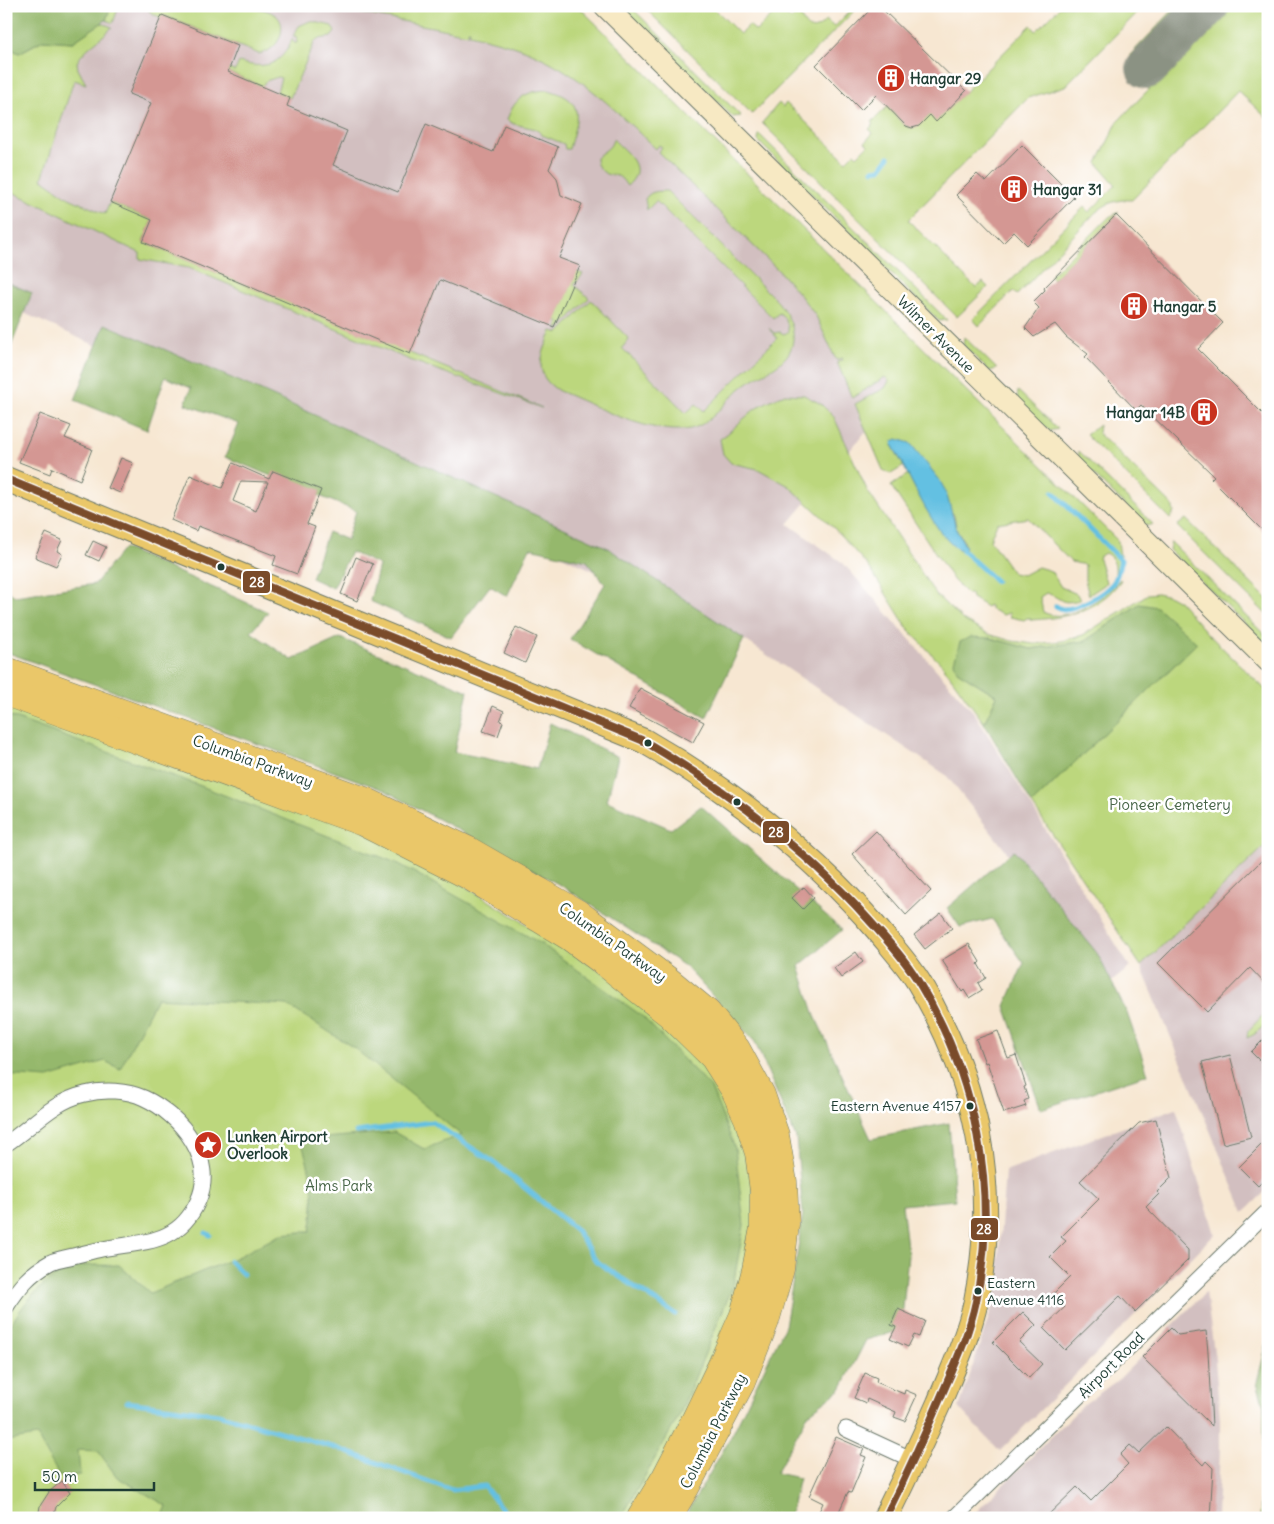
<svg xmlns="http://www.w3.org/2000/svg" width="1274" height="1524" viewBox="0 0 1274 1524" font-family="Delius,sans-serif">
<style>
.industrial{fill:#d2bfc0}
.green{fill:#bcd77d;stroke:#6e8a58}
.forest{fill:#95b86c;stroke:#5a7a50}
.water{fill:#64c0e2;stroke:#427e8b}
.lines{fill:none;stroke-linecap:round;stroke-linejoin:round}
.stream{stroke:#64c0e2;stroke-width:5}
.taxiway{stroke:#8b9283;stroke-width:42}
.building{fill:#d49793;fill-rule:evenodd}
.street-casing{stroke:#6b786b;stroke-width:17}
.secondary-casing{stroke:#6b786b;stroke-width:23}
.primary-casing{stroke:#6b786b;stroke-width:26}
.highway-casing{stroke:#6b786b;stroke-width:29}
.street{stroke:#fff;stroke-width:15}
.secondary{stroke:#f7e9c3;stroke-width:21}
.primary{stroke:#eac769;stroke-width:24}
.highway{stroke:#eac769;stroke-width:28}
.bus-1-casing{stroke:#fff;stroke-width:11}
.bus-1{stroke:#7a4b2a;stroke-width:8}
.bus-dot{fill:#1f3d34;stroke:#fff;stroke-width:2}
.labels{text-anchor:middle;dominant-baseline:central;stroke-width:5;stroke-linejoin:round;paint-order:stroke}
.bus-label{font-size:14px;fill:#1f3d34;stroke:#fff;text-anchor:end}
.poi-label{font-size:15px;font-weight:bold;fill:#1f3d34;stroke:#fff;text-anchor:start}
.street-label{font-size:15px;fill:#1f3d34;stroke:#fff}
.park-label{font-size:15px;fill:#466446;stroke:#fff}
.line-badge{stroke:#fff;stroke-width:2}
.badge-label{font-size:14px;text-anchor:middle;font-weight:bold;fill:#fff}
</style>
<rect width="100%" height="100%" fill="#fff"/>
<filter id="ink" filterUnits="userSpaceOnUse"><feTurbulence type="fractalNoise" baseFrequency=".02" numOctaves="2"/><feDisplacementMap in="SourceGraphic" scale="10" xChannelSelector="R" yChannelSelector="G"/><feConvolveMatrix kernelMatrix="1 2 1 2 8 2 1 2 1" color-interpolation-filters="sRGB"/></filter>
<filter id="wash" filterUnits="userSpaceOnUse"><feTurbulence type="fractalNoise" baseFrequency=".0096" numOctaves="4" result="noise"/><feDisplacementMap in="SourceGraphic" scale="20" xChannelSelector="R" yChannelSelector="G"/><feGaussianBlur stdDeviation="1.12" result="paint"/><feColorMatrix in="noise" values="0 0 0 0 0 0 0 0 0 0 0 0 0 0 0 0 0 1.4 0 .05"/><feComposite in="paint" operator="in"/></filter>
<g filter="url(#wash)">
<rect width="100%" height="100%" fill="#f7e7d2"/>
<!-- industrial -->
<g class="industrial">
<polygon points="6,6 578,6 930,355 788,524 843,563 975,714 1130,967 1110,983 946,775 709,616 705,621 6,305"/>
<polygon points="1268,843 1268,1189 1244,1212 1141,966"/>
<polygon points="1176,1108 1215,1234 1000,1451 959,1408 996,1295 1005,1171"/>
<polygon points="1206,1292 1215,1359 1220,1419 1220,1448 1217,1518 970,1518 1083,1405 1119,1379"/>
</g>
<!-- green -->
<g class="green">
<polygon points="111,6 119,6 113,23 106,20"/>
<path d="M147,6C172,6 257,1 274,14C284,20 283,32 278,41C274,48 267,52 259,54L162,15L161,18L150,12Z"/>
<path d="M325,6H578L1118,541L1120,556L1117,574H1115C1116,566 1114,557 1105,553L1100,556L1099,559C1102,567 1103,574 1106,582L1104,585L1089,595L1085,581V565L1071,562L1028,518L997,523L990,540L1013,573L1023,575L1038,567L1051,571L1061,587L1077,594L1080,600C1058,605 1065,599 1046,593L1040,597L1043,612C1066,625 1106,598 1120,579L1121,580C1099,611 1067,618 1031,620L1030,618H1027L1024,620L1010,617L1009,613L1003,615L990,609V606L988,605L987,607L972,598L971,594H967L954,581L891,486L908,474C923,504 935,525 958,549L965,543L957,531L954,515L892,445L904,466L891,474L883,470L855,404L885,388L889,381L885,377L852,398L837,362L843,360L842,358L836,360L816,316L800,295L778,270L658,152L662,147L659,145L656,149C618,113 584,77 536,55C515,45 492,40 470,34V30H468V34Z"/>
<polygon points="620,6 630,6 741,116 733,117"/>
<path d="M643,6H712L740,34L749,25L756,31L777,11L779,13L782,10L791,19L799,11C804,28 813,36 826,20L834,27L855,6H859L752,114Z"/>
<path d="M1061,6H1144L1065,86L1028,98L908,220L976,288L983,282L988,287L957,317L762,123L779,103L783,107L786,103L846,161L854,153L857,156L868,145L865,142L873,133L869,129L874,124L872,122L887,107C905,125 908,138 930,115L936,121L1031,25L1036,31Z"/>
<polygon points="1177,6 1188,6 1137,57 1129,56"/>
<path d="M1230,6H1268V119L1238,91L1132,200C1116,199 1107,203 1095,213L1017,295L1013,291L979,326L973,319L1084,207L1089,212L1116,185L1097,163L1118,121Z"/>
<path d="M310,21L332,26L335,32L331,37L318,39L315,41L290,98L277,92L281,78L278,77L266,81L262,86L228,72L229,69L235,71L239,62C265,70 282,65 292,39L294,43H297L296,36H293L299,26Z"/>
<path d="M101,23L112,27C101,40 85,47 77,62L78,69L86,84L74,80L42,179L69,198L105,214L110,202L152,220L143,242L542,408L410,360L189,268L140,259V253L6,189V46L19,53L43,40L73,42Z"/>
<path d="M548,90C587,100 577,119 569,149H565L564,144L542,135L536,129L514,124L507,120C514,99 525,91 548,90Z"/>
<polygon points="759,134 947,320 939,321 758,141"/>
<path d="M613,139C626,153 649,167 627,186C618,173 619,177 606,174C600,169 596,166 596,158C602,151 611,150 613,139Z"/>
<path d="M667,191L778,302C786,313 795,325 793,340C791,366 758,373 742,387C723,403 709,430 681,430C641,431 596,406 559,391C531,374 542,355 552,331L559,333L591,300L629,339L622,348L686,413L696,404L704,411L777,338L769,328L774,333L780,332L784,334L788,332C789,325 785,316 779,313L773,318L656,201L647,210L645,199C650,191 658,191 667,191Z"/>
<polygon points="1119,212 1053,279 1050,276 1109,217"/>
<polygon points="577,272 583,274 574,285 589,298 558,330 557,329 559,322 556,321"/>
<polygon points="964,337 997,369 989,371 963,345"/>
<polygon points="1018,391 1058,429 1049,431 1017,399"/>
<path d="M785,394L804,395L821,404L834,417L867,490L936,595L964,621L988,634L1012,641L1034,644L1062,641L1083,635L1148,594L1157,593L1170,596L1179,601L1207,633L1268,692V843L1141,966L1032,804L1197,643L1139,604L1085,641L1031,649L990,638L957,671L997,696L984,723L943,666L908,629L869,567L834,528L789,486L758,469L731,463L723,454L720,439C730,433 737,424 747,416C758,405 771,400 785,394Z"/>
<polygon points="1099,425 1098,433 1172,505 1174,512 1170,519 1086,435"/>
<polygon points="1079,451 1153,524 1146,526 1078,459"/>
<polygon points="1186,519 1268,600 1268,616 1177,526"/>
<polygon points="1171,542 1268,638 1268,646 1169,550"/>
<polygon points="6,692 363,822 670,1014 751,1126 756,1270 641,1518 6,1518"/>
<polygon points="1267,1011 1268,1022 1255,1034 1247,1038 1248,1031"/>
<polygon points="1263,1366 1268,1371 1268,1518 1260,1518 1264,1443"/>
</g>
<!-- forest -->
<g class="forest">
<polygon points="6,6 111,6 106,20 73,42 43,40 19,53 6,46"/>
<polygon points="6,282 32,293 6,359"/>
<polygon points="105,324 257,389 606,547 744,639 706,718 570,639 605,584 587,561 530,548 507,596 490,586 451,637 370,601 379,565 351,552 333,588 311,578 328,532 347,540 356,511 225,457 239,424 185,404 191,388 165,377 147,430 75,400"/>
<polygon points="124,548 268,612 251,632 292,660 340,638 468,691 454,752 537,769 550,723 618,757 607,801 671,829 701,806 842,930 799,966 815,1016 871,1139 949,1123 955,1200 902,1205 908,1255 901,1330 866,1340 841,1389 809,1413 776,1473 799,1478 789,1518 684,1518 733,1433 785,1326 796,1262 803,1213 796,1138 755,1042 685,966 562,886 384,790 6,652 6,590 15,596 95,584"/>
<polygon points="1139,604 1157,607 1197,643 1032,804 984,723 997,696 957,671 954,662 960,642 971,637 990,638 1031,649 1085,641"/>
<path d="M6,715L201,786L399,864L540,943L642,1016L711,1088L735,1148L744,1225L733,1286L679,1416L621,1518H162L167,1506L117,1477L98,1451L78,1450L80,1475L60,1477L37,1436L6,1441V1333C20,1306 48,1272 80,1266C92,1264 106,1266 119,1265L150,1293L235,1258L282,1234L310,1231C317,1197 311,1173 301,1140L394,1132L424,1149L461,1135L354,1048L287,1005L157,998L120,1069L105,1061L48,1078L6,1075Z"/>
<polygon points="1014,850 1097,953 1127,1013 1148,1074 1041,1109 1005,1006 1024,963 992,919 960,927 947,908"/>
<polygon points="1268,1339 1268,1421 1257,1382"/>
</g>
<!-- water -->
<path class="water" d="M897,439L910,443L939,479L946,492L957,531L966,547L963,551C937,545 907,468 892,445L893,441Z"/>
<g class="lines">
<!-- stream -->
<g class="stream">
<polyline points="873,170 880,169 889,157"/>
<path d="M1053,492L1121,560C1119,567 1118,577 1113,583C1105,593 1077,610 1063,609C1061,609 1058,607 1056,606"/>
<polyline points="963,551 996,581"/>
<polyline points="356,1132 432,1122 495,1163 576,1230 596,1261 675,1314"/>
<polyline points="206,1233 210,1235"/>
<polyline points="230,1261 243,1274"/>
<polyline points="127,1402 218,1414 336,1448 452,1490 484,1486 509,1518"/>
</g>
<!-- taxiway -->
<polyline class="taxiway" points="1147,68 1208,6"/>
</g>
<g id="blocks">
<!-- building -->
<g class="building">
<polygon points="874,6 879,6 966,91 936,122 930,115 919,126 912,128 906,126 876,95 861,110 816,65"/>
<polygon points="162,15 238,46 228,72 290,98 287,106 347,131 333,165 398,192 426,124 493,152 504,125 558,147 549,169 557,178 561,195 582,204 559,258 580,266 554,327 440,280 410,354 143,242 152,220 110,202 151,103 129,94"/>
<polygon points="1022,145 1074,197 1027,245 1014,232 1003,243 956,195 977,174 986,182"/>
<polygon points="1116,215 1223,323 1198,349 1268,419 1268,536 1211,479 1214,476 1141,405 1136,410 1085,357 1088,354 1066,337 1055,324 1034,337 1025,328 1039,308 1033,302 1045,290 1044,288"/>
<polygon points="40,414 71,426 65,438 92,449 80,480 52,468 50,474 19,462"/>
<polygon points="121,458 133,463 120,493 108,488"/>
<path d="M233,463L269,479L273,471L321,490L307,524L315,527L297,574L273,565L276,556L198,526L196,531L171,520L190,475L222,488ZM241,481L268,482L256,511L233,501Z"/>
<polygon points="46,533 62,540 57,551 62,554 56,566 35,557"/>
<polygon points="93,541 106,547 99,561 86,555"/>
<polygon points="356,557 373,564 357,601 341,594"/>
<polygon points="516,627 537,637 525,663 504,653"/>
<polygon points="640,688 704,722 693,742 629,708"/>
<polygon points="493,706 504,711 500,721 503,722 498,736 483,731"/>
<polygon points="876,831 931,891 906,915 852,854"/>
<polygon points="1268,854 1268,987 1250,968 1207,1012 1158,963"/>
<polygon points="804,887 814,898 803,909 792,898"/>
<polygon points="941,913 952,928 925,949 914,935"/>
<polygon points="969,944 980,962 978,964 986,978 978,983 982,990 969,998 964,990 962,992 942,960"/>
<polygon points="856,952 863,962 841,978 834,968"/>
<polygon points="998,1031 1008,1058 1016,1055 1026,1086 1024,1087 1028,1099 1024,1101 1026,1106 1004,1113 987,1062 985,1063 976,1039"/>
<polygon points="1268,1035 1268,1069 1251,1052"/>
<polygon points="1230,1055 1251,1137 1223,1144 1202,1062"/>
<polygon points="1156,1119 1171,1178 1157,1192 1159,1194 1146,1207 1188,1250 1188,1260 1135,1312 1120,1296 1065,1350 1043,1328 1065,1307 1053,1294 1070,1277 1050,1257 1066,1241 1061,1237 1099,1199 1080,1181 1139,1123"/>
<polygon points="1268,1138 1268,1176 1258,1186 1239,1167"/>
<polygon points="898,1309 925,1321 919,1337 914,1335 908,1347 890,1339 896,1327 891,1325"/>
<polygon points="1023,1312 1036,1325 1019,1342 1042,1364 1029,1378 993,1342"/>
<polygon points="1171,1328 1178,1335 1206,1331 1208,1352 1212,1426 1142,1357"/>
<polygon points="865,1373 877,1378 876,1382 904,1394 905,1390 917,1395 905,1421 894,1417 896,1412 867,1399 866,1403 854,1398"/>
<polygon points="1166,1427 1203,1465 1206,1461 1213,1468 1210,1518 1045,1518 1077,1487 1091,1501 1128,1464 1120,1455 1130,1445 1139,1453"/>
<polygon points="836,1437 864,1449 861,1455 866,1457 851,1493 848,1492 836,1518 816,1518 823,1503 809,1496"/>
<polygon points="62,1481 70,1493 56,1507 53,1518 38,1518 40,1506 49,1492"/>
</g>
</g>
</g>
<g filter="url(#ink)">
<use href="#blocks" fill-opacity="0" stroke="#6b786b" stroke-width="1"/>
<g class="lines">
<defs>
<g id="street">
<path d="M6,1144C32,1127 53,1101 85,1094C103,1089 127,1090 144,1098C181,1115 217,1160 198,1201C178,1246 141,1241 102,1249C92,1251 82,1254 73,1256C66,1258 57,1259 51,1262C29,1274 19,1287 6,1307"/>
<polyline points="846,1429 913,1460"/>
<polyline points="954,1518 1268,1211"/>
</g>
<polyline id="secondary" points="605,6 1268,661"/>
<path id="primary" d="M6,479L644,741C731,791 811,852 877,929C891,946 906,962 918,981C978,1079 999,1189 976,1301C968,1337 953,1369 939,1403C922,1441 904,1480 885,1518"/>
<g id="highway">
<polyline points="6,671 367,802 467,850 578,914 667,980 707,1013 736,1049 761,1095 775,1135 783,1182 785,1224 780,1269 765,1321 741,1382 686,1486 667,1518"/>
<polyline points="6,692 363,822 468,875 569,936 603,961 670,1014 714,1057 735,1090 748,1118 759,1153 764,1191 764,1228 756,1270 744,1315 721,1367 695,1421 666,1477 641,1518"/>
</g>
</defs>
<!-- street casing -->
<use href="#street" class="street-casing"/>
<!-- secondary casing -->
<use href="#secondary" class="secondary-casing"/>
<!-- primary casing -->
<use href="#primary" class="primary-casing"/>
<!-- highway casing -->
<use href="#highway" class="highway-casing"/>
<!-- street -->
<use href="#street" class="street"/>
<!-- secondary -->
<use href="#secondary" class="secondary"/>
<!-- primary -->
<use href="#primary" class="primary"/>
<!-- highway -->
<use href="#highway" class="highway"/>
<defs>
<path id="bus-1" d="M6,479L644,741C727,790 803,847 868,919C885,938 904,958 918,981C976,1076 999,1191 976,1301C970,1330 958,1358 946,1385C927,1430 907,1474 885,1518"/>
</defs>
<!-- bus-1 casing -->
<use href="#bus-1" class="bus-1-casing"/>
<!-- bus-1 -->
<use href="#bus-1" class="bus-1"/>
</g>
</g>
<!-- icons -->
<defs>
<symbol id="building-disc" viewBox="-11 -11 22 22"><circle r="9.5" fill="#c8321e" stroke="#fff"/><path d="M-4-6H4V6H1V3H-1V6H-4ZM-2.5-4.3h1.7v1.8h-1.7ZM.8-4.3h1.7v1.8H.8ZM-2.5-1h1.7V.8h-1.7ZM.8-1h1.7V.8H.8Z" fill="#fff"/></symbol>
<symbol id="sight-disc" viewBox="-11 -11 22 22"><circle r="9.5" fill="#c8321e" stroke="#fff"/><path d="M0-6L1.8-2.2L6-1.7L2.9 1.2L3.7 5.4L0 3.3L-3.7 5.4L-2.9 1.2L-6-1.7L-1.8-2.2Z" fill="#fff"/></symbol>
</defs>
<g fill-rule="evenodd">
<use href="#building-disc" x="875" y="62" width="32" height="32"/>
<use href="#building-disc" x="998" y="173" width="32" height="32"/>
<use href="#building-disc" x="1118" y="290" width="32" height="32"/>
<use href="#building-disc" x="1188" y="396" width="32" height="32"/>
<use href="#sight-disc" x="192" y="1129" width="32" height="32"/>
</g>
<!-- markers -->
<g class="bus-dot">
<circle cx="221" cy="567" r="4.5"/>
<circle cx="648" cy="743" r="4.5"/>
<circle cx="737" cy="802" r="4.5"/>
<circle cx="970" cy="1106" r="4.5"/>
<circle cx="978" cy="1291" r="4.5"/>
</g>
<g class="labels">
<!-- bus labels -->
<g class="bus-label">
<text x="961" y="1106">Eastern Avenue 4157</text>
<text x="987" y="1283" text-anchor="start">Eastern<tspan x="987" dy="17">Avenue 4116</tspan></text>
</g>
<!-- poi labels -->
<g class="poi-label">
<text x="910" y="78">Hangar 29</text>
<text x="1033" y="189">Hangar 31</text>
<text x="1153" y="306">Hangar 5</text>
<text x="1185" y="412" text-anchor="end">Hangar 14B</text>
<text x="227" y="1136">Lunken Airport<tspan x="227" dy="17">Overlook</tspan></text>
</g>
<!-- street labels -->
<g class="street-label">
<text transform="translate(936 334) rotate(45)">Wilmer Avenue</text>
<text transform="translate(253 761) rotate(20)">Columbia Parkway</text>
<text transform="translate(613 942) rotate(35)">Columbia Parkway</text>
<text transform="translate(1111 1365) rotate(-45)">Airport Road</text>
<text transform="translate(713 1431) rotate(-63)">Columbia Parkway</text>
</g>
<!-- park labels -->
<g class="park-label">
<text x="1170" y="804">Pioneer Cemetery</text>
<text x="339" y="1185">Alms Park</text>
</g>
</g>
<g class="line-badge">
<rect x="242" y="570" width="29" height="24" rx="5" fill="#7a4b2a"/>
<rect x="762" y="820" width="28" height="24" rx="5" fill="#7a4b2a"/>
<rect x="970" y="1217" width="29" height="24" rx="5" fill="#7a4b2a"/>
</g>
<g class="badge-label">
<text x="257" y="587">28</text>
<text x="776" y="837">28</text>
<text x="984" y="1234">28</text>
</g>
<!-- margin -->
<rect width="1274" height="1524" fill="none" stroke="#fff" stroke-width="25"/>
<!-- scale -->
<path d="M35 1482v8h119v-8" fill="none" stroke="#1f3d34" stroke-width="2.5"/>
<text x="42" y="1482" font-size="15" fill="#1f3d34" stroke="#ffffff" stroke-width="4" paint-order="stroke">50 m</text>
</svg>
